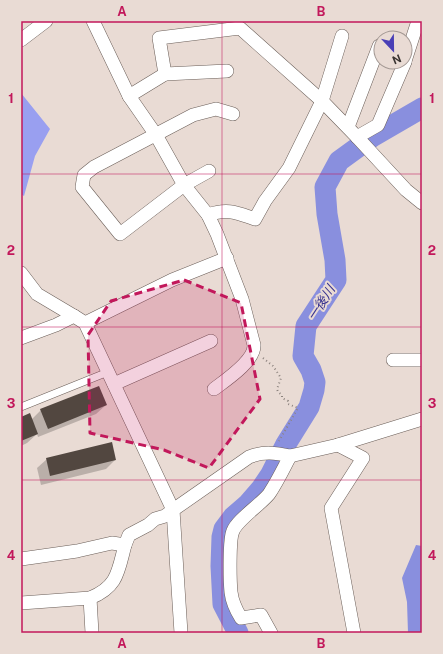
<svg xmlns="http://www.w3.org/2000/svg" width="443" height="654" viewBox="0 0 443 654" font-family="'Public Sans','Noto Sans JP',sans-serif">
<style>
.forest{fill:#999ff0}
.water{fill:#898fde}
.shadow{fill:#0003}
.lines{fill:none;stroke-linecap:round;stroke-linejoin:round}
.river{stroke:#898fde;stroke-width:21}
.building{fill:#524740}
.service-casing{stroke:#6b5f59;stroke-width:8}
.minor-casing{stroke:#6b5f59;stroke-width:14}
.path{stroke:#8c837e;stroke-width:2;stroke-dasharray:1 3;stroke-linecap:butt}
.service{stroke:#fff;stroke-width:7}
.minor{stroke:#fff;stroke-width:13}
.marked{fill:#c2185b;fill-opacity:0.2;stroke:#c2185b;stroke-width:3;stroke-dasharray:8 5;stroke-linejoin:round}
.grid{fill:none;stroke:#c2185b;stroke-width:1;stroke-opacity:0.55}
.labels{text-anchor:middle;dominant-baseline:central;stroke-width:4;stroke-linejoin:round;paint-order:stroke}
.water-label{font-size:13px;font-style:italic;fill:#393390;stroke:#e9dbd4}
.neatline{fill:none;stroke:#c2185b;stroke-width:1.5}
.grid-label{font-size:13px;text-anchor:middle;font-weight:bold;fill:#c2185b}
</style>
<rect width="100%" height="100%" fill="#e9dbd4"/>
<!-- forest -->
<polygon class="forest" points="21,93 50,129 35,156 24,196 21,194"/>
<!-- water -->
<polygon class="water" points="416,545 422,546 422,633 408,633 407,602 402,578"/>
<!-- shadow -->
<g class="shadow">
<polygon points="106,405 96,414 38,437 37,434 27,443 21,446 21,418 31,420 41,410"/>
<polygon points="47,459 115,460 106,469 41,485 37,468"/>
</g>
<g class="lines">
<!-- river -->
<polyline class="river" points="238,633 223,604 221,566 222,537 224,529 233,517 248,504 261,489 271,474 286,444 309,407 314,390 315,382 311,370 303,356 306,326 336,280 335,260 327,214 325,187 339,161 372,137 422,108"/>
</g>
<!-- building -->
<g class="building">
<polygon points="99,386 107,405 48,429 40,409"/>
<polygon points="30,413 38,434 21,441 21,417"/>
<polygon points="112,442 116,460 50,476 46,458"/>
</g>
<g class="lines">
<defs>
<polyline id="service" points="21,407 108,372"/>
<g id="minor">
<polyline points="93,21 129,96"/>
<polyline points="21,40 46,21"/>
<polyline points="405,61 418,21"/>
<polyline points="165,74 227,71"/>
<polyline points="348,127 379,46"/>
<polyline points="357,137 406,190 422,203"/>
<polyline points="209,171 184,185 120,234 82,187 84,175 94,167 193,115 216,109 233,114"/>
<path d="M208,215C228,208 237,213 255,219L265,201L289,168L322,101L342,36"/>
<polyline points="21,273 37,294 74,316"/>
<polyline points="21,338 56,325 74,316 85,323 172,280 227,258"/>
<polyline points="393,360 422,360"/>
<polyline points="114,384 211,341"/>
<path d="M214,389C226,380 255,361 254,345L242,299L217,234L208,215L184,185L156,135L129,96L165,74L159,38L240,28L322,101L357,137L378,125L405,62"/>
<polyline points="338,445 363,458 331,508 354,633"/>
<polyline points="290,456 338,445 422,419"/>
<polyline points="21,559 77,551 112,543 125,545 129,535 148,525 155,519 165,516 173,510 85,323"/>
<polyline points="90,598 92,633"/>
<path d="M21,603L90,598C118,587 118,571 125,545"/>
<path d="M181,633L173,510L249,457C264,451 276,453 290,456C284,468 277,482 269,494C260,505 237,520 233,531C229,539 230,582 231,592C232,601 236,610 241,618L261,615L271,633"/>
</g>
</defs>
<!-- service casing -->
<use href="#service" class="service-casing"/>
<!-- minor casing -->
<use href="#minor" class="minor-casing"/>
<!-- path -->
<polyline class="path" points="263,358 273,366 281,378 277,389 278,392 282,395 282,398 288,401 288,404 298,408 279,441"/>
<!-- service -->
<use href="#service" class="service"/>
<!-- minor -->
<use href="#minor" class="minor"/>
</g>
<!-- marked area -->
<path class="marked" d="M184,280L241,303L260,399L209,468L164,450L90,433L88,335L111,301Z"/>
<!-- grid -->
<path class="grid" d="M222,21V633M21,174H422M21,327H422M21,480H422"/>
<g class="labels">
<!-- water labels -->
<g class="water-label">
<text transform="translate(321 303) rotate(-57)">一後川</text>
</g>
</g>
<!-- border -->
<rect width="443" height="654" fill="none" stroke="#e9dbd4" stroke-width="44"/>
<!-- north arrow -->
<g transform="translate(393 50) rotate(158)"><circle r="19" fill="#e9dbd4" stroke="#a39893"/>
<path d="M0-3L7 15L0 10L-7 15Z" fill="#493fb6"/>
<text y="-6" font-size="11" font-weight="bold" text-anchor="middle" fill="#393431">N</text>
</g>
<rect x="22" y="22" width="399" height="610" class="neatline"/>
<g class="grid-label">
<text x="122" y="16">A</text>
<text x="321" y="16">B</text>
<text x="11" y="103">1</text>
<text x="432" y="103">1</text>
<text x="11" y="255">2</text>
<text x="432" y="255">2</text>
<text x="11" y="408">3</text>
<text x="432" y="408">3</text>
<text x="11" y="560">4</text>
<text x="432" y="560">4</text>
<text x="122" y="648">A</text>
<text x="321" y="648">B</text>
</g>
</svg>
